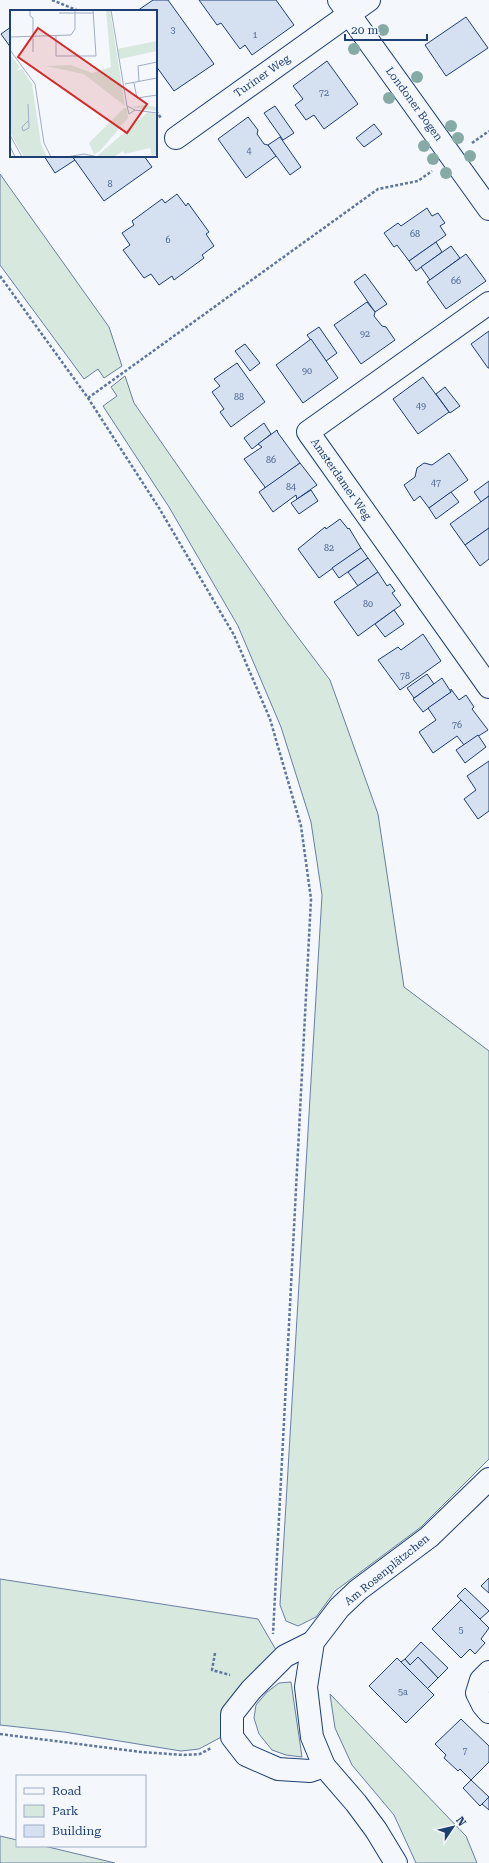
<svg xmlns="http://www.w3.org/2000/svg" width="489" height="1863" viewBox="0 0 489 1863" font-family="'Roboto Serif',serif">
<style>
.green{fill:#d7e8df;stroke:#687fa3}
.building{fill:#d5e0f0;stroke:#1d3f73}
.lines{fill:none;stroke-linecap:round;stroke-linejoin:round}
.minor-casing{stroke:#1d3f73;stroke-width:24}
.path{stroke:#5e769c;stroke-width:2.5;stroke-dasharray:3 2;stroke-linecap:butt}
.minor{stroke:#f4f7fb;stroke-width:22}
.tree{fill:#86aba6}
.labels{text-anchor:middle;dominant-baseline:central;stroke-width:3;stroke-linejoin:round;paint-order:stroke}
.number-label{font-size:9px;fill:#4b6792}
.street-label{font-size:11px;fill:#1d3f73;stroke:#f4f7fb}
.inset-road{fill:none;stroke:#9eadc5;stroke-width:1}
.view{fill:#d62828;fill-opacity:0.15;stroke:#d62828;stroke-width:2}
.inset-edge{fill:none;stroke:#1d3f73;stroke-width:2}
</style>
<rect width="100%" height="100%" fill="#f4f7fb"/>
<!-- green -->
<g class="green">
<polygon points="0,174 109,327 122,366 104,378 98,369 84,379 0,265"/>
<polygon points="125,376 134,403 285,620 330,680 378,814 404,987 489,1051 489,1459 421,1527 335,1591 316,1617 298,1626 286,1621 280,1605 322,895 311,822 281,727 238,626 169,507 103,406 117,396 111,387"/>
<polygon points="0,1579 258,1619 279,1655 227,1734 199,1749 181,1751 64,1732 0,1725"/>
<polygon points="291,1682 302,1757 286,1755 272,1750 259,1734 254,1718 256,1705 267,1692 279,1683"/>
<polygon points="330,1694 466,1836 477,1863 416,1863 394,1815 352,1765 335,1728"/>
<polygon points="0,1836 17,1840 17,1846 44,1846 115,1863 0,1863"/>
</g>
<!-- building -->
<g class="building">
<polygon points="153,0 168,0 214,64 174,91 156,66 156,11 137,11"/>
<polygon points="199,0 276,0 294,25 252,55 245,45 240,49 221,23 217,25"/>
<polygon points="466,17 488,48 446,76 425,45"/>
<polygon points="11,27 11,48 1,34"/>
<polygon points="327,61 358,104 324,129 314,115 306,120 295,105 303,99 293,86"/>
<polygon points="275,106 294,133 283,140 264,113"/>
<polygon points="248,117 258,130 257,134 264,144 268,145 276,156 246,178 218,139"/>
<polygon points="374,124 382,134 364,147 356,138"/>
<polygon points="280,137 301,167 290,175 268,145"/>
<polygon points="44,156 72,156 75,160 55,173"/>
<polygon points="72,156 144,156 152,167 104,201"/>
<polygon points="177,194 186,206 188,203 209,232 206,234 214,246 202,255 204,258 174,280 172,276 159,285 151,274 144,278 123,250 130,245 122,233 134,225 132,221 162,199 165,203"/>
<polygon points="427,208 432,216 438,213 445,223 440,226 446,235 409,261 397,245 394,247 384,233 398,223 401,226"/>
<polygon points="436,242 442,252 416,271 409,261"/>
<polygon points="451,246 460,258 430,280 421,267"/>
<polygon points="466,254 486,281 446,309 427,282"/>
<polygon points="365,274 387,304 375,312 354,282"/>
<polygon points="367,302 375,312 374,316 382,326 386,327 395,340 361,364 334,325"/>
<polygon points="319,327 337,353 326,361 307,335"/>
<polygon points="489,331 489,368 488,368 471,344"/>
<polygon points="311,339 338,378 303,403 276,365"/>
<polygon points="245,344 260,363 250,371 235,351"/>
<polygon points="237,363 265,402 231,427 220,412 224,409 212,392 220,386 214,379"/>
<polygon points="423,377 449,412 418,434 393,399"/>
<polygon points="445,387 460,406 450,413 436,394"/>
<polygon points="264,423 271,434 252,449 244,438"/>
<polygon points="277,430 278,433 300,463 264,489 265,487 244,459 262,447 258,444"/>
<polygon points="449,453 468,480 429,508 420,496 414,501 404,485 415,477 417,468 424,463 432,465"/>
<polygon points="300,463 317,485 297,499 296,495 273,512 259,492"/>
<polygon points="489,481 489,496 481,502 474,492"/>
<polygon points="311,490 318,501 299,514 291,503"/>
<polygon points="451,492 459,502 436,519 429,508"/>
<polygon points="489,496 489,528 465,545 450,524"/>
<polygon points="340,519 348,529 349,528 361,548 319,578 298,549 325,527 326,529"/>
<polygon points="489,528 489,559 480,566 465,545"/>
<polygon points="361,548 368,558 339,578 332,568"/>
<polygon points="368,558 378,572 358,586 348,572"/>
<polygon points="378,572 387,586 390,584 395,591 392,593 401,605 358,636 334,602"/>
<polygon points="394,610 404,624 385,637 375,624"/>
<polygon points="423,634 441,661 400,690 378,660 398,647 401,650"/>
<polygon points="427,674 434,684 414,698 407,688"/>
<polygon points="442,678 451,692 423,712 413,699"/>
<polygon points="451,689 459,700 466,695 474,707 472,709 488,730 464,745 457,736 433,753 419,732 436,720 428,708 451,692"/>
<polygon points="478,735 486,747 465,763 456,750"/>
<polygon points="489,761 489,811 478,819 464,799 476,790 467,776"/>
<polygon points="489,1578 489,1593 481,1586"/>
<polygon points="465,1588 489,1611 480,1619 457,1596"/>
<polygon points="461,1600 489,1628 481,1639 485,1643 475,1654 470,1649 461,1658 432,1629"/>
<polygon points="421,1642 448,1668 438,1678 418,1657 410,1665 405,1659"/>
<polygon points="418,1657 438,1678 427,1689 401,1662 405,1659 410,1665"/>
<polygon points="397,1658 434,1695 406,1723 369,1686"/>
<polygon points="461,1719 489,1746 489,1762 471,1780 460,1769 458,1771 444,1758 446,1755 435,1744"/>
<polygon points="471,1780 489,1797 480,1806 463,1788"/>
<polygon points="489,1797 489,1810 482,1804"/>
</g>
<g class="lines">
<defs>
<g id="minor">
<polyline points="339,0 489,209"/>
<polyline points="176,138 369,0"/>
<polyline points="489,303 308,432 489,687"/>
<polyline points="313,1642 285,1656 251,1690 232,1714 232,1737 246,1755 278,1769 310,1771 324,1766"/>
<polyline points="489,1672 481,1680 477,1693 483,1705 489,1712"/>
<polyline points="396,1863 376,1830 356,1803 324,1766 312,1737 306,1687 313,1642 339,1608 358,1590 429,1537 489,1479"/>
</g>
</defs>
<!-- minor casing -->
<use href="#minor" class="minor-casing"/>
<!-- path -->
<g class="path">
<polyline points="52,0 79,11"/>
<polyline points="156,111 161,118"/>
<polyline points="472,143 489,131"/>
<polyline points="0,276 88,398 159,508 234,635 270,719 301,826 311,899 273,1634"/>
<polyline points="88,398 378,189 418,181 432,171"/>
<polyline points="215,1653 212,1670 230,1675"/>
<polyline points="0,1734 141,1752 184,1755 200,1754 211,1748"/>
</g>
<!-- minor -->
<use href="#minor" class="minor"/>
</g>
<!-- trees -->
<g class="tree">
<circle cx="383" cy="30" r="6"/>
<circle cx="354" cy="49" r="6"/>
<circle cx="417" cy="77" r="6"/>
<circle cx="389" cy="98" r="6"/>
<circle cx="451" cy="126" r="6"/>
<circle cx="458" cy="138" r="6"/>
<circle cx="424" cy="146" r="6"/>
<circle cx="470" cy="156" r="6"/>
<circle cx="433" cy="159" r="6"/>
<circle cx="446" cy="173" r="6"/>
</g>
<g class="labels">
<!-- number labels -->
<g class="number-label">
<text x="173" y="30">3</text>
<text x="255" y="35">1</text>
<text x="324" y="93">72</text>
<text x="249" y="151">4</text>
<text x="110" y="184">8</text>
<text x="415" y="234">68</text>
<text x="168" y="240">6</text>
<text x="456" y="281">66</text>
<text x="365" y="334">92</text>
<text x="307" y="371">90</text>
<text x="239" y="397">88</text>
<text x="421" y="406">49</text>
<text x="271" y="460">86</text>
<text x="436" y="483">47</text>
<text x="291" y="487">84</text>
<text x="329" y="548">82</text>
<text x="368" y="604">80</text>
<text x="405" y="676">78</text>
<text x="457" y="725">76</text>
<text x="461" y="1630">5</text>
<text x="403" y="1692">5a</text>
<text x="465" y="1751">7</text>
</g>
<!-- street labels -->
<g class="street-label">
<text transform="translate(262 76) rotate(-35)">Turiner Weg</text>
<text transform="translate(414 104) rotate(54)">Londoner Bogen</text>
<text transform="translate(341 479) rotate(55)">Amsterdamer Weg</text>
<text transform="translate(387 1570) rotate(-39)">Am Rosenplätzchen</text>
</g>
</g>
<!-- overview -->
<g transform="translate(10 10)">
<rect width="147" height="147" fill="#f4f7fb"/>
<path d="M96,0H100L115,96L74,64L35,56L61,55L82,63L101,57ZM147,31V41L110,49L107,39ZM0,45L10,57L6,61L12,59L22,74L31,134L37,147H14L0,122ZM135,95L147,97V101L121,97ZM114,98H117L118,108L90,141L84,144L79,133ZM138,102L147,104V145L142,146L140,138L115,144L113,141L103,147H86Z" fill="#d7e8df"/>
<path class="inset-road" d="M20,0V6L23,8V42M101,0L117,96L125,100L147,103M49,3H84M46,26V46H86L83,0M0,27L61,25L65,19V0M0,40L25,74L34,133L41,147M129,72L128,56L147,52M124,73L127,88L147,85M115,74L147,68M18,94L19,117V118L13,121L12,117L19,110M117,96L119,104L125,100M0,125L12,147M0,136L5,147M57,147L74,144L88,147"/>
<path class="view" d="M28,18L137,94L117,123L8,47Z"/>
<rect width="147" height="147" class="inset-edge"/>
</g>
<!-- legend -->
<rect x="16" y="1775" width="130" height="72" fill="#f4f7fb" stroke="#9eadc5"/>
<rect x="24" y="1788" width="20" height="6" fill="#f4f7fb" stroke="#9eadc5"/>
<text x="52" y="1795" font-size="12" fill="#1d3f73">Road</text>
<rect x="24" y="1805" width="20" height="12" fill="#d7e8df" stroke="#9eadc5"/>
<text x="52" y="1815" font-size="12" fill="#1d3f73">Park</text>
<rect x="24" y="1825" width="20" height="12" fill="#d5e0f0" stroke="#9eadc5"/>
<text x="52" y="1835" font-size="12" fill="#1d3f73">Building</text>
<!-- north arrow -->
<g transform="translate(453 1827) rotate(55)" stroke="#f4f7fb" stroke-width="3" paint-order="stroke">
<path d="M0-3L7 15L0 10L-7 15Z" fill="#1d3f73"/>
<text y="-6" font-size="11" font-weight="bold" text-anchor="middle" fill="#1d3f73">N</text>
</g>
<!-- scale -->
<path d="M345 34v6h82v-6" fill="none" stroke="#1d3f73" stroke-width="2"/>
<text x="351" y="34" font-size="12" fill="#1d3f73" stroke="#f4f7fb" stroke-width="3" paint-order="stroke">20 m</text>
</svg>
